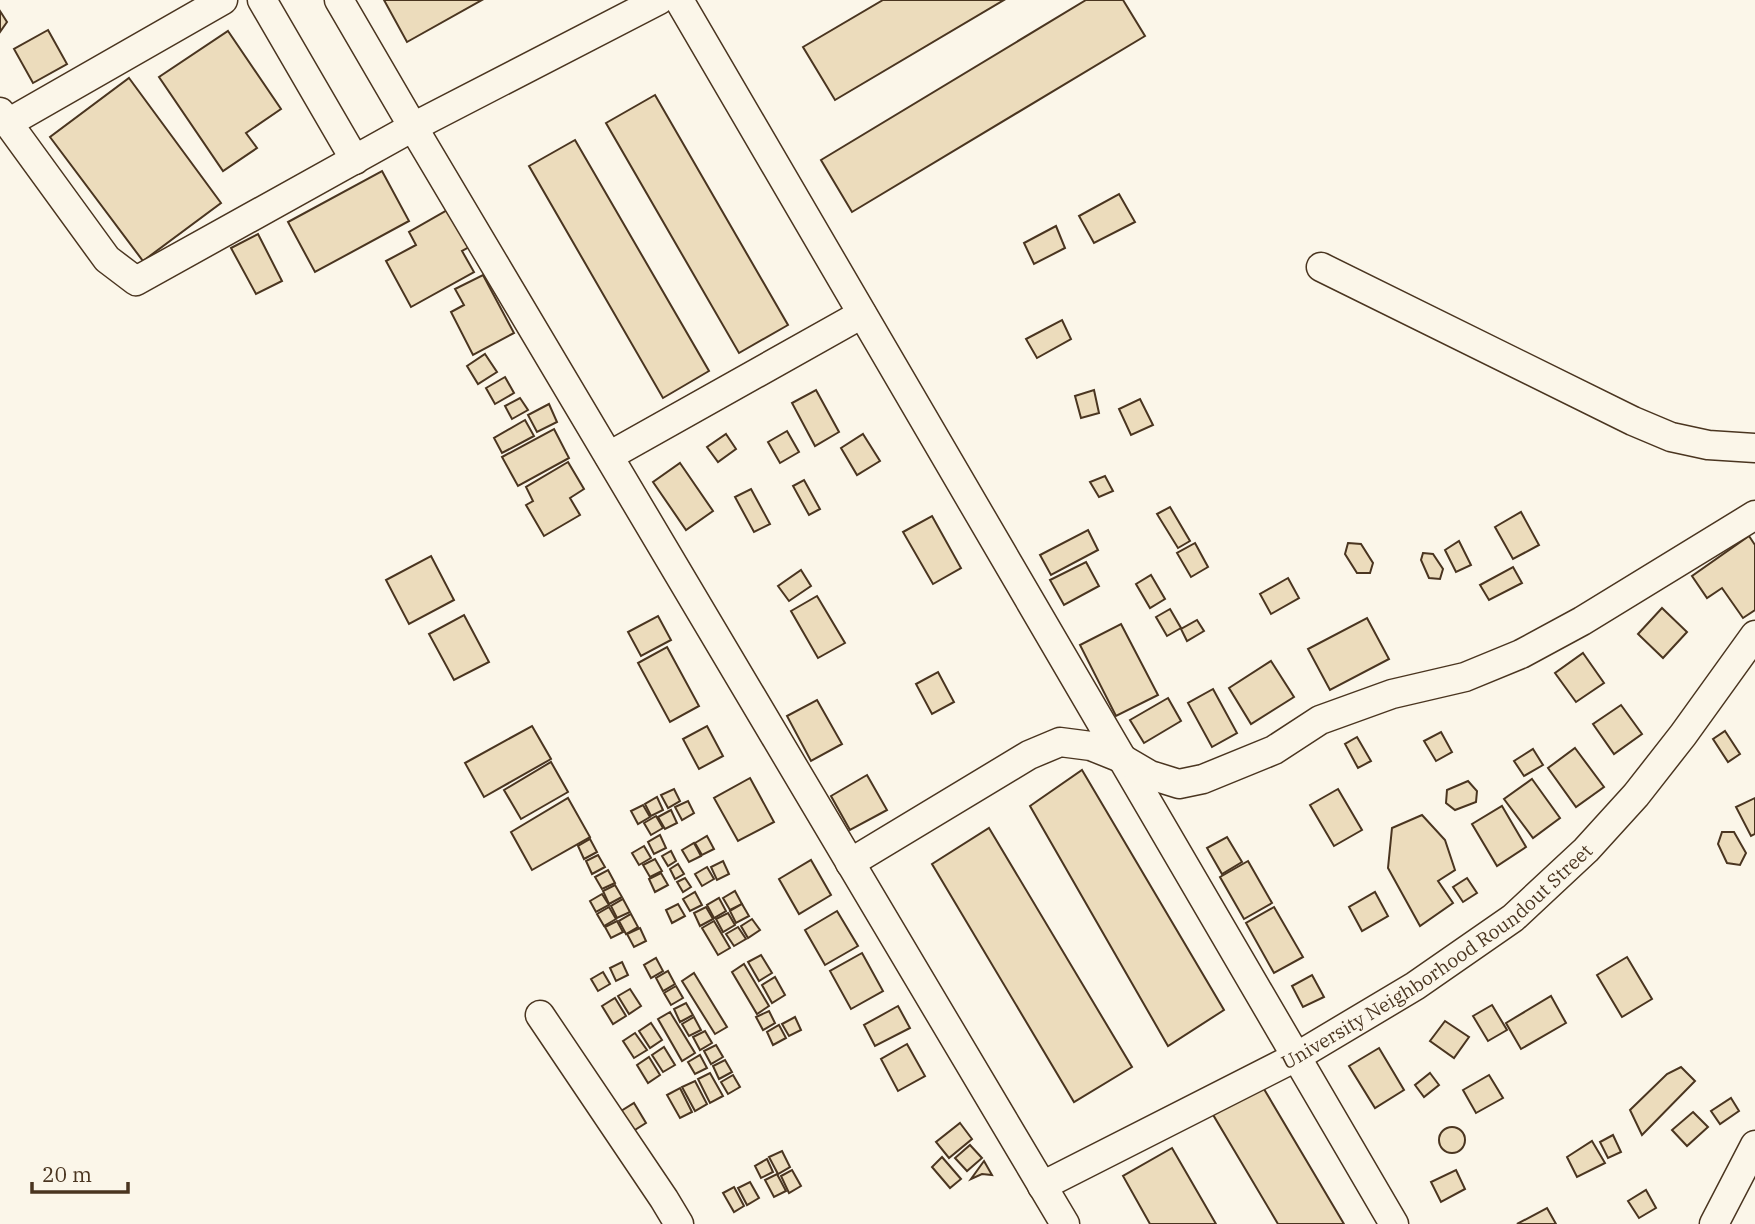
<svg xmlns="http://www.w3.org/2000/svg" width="1755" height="1224" viewBox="0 0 1755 1224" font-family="'IBM Plex Serif',serif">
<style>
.building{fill:#ecdcbc;stroke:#4a3520;stroke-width:2}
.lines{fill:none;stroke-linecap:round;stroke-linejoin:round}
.minor-casing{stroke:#4a3520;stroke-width:31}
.minor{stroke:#fbf6e9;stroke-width:28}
.labels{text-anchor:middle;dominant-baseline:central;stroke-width:5;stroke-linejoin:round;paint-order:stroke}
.street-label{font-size:19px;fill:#4a3520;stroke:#fbf6e9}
</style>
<rect width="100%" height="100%" fill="#fbf6e9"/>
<!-- building -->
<g class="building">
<polygon points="384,0 482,0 407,42"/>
<polygon points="883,0 1004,0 835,100 803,47"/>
<polygon points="1086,0 1123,0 1145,36 852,212 821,160"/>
<polygon points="0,11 7,22 0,32"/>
<polygon points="48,30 67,64 33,83 14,49"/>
<polygon points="228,31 281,109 246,133 257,148 223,171 159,77"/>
<polygon points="129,78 221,203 143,261 50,137"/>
<polygon points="655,95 788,325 739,353 606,123"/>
<polygon points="575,140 709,371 663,398 529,166"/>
<polygon points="382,171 409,221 315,272 288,222"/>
<polygon points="1119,194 1135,222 1094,243 1079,216"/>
<polygon points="451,208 471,246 462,251 474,272 411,307 386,261 416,245 409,232"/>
<polygon points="1056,226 1065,248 1034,264 1024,243"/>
<polygon points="258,234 282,281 256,294 231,248"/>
<polygon points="483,275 514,333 473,355 451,312 464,305 455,289"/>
<polygon points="1062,320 1071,339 1037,358 1026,339"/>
<polygon points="485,354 497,372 478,384 467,366"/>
<polygon points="505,377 514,393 495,404 486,388"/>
<polygon points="816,390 839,432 815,446 792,403"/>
<polygon points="1094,390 1099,413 1081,418 1075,396"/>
<polygon points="520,398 528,410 512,419 505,406"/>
<polygon points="1140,399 1153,425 1131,435 1119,409"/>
<polygon points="549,404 557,422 537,432 528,415"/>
<polygon points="525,420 534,436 502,453 494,438"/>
<polygon points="554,429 569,458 518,486 502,457"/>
<polygon points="787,431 799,452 780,463 768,442"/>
<polygon points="726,434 736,449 718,462 707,447"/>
<polygon points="863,434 880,461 857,475 841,448"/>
<polygon points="568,462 584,489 570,498 580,515 544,536 526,505 533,501 526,487"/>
<polygon points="680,463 713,511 686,530 653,482"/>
<polygon points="1105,476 1113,491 1099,497 1090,482"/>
<polygon points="804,480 820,509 809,515 793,486"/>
<polygon points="751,489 770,524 754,532 735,497"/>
<polygon points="1170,507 1190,541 1178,548 1157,514"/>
<polygon points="1521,512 1539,545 1513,559 1495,527"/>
<polygon points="932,516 961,568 933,584 903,532"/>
<polygon points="1088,530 1098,550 1051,575 1040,555"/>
<polygon points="1749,536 1755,545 1755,610 1743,618 1722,588 1707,598 1692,576"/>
<polygon points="1459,541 1471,565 1456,572 1445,550"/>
<polygon points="1195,543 1208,567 1191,577 1177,553"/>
<polygon points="1348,543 1361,544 1373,563 1370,573 1357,573 1345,554"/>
<polygon points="1423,553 1433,554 1443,569 1440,579 1429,578 1421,560"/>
<polygon points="431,556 454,600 409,624 386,580"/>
<polygon points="1086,562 1099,586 1064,605 1050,580"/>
<polygon points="1513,567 1522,583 1489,600 1480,585"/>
<polygon points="801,570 811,586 789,601 778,586"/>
<polygon points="1151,575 1165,599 1150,608 1136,584"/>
<polygon points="1288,578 1299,598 1271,614 1260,594"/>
<polygon points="817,596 845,643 818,658 791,611"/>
<polygon points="1662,608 1687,632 1663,658 1638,634"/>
<polygon points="1170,609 1181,628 1167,636 1156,617"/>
<polygon points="464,615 489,662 454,680 429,634"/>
<polygon points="658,616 671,640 641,656 628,632"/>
<polygon points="1367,618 1389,659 1330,690 1308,649"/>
<polygon points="1197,620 1204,631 1187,641 1181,629"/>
<polygon points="1121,624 1158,695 1116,716 1080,645"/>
<polygon points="667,647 699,706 670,722 638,663"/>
<polygon points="1583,653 1604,683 1576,702 1555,673"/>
<polygon points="1271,661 1294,697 1251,724 1229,688"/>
<polygon points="938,672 954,702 932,714 916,684"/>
<polygon points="1213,689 1237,733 1212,747 1188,703"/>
<polygon points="1168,698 1181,721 1144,743 1130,720"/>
<polygon points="817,700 842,744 811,761 787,716"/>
<polygon points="1621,705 1642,734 1614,754 1593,724"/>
<polygon points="532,726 551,759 484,797 465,763"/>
<polygon points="707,726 723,756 699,769 683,739"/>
<polygon points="1725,731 1740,754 1728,762 1713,739"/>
<polygon points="1441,732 1452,752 1436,761 1424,741"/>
<polygon points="1357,737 1371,761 1358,768 1345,744"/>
<polygon points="1575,748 1604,787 1576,807 1548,768"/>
<polygon points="1533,749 1543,765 1524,776 1514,761"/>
<polygon points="551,762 568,792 521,819 504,790"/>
<polygon points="1082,770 1224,1010 1168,1046 1030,806"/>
<polygon points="867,775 887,810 850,830 831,796"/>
<polygon points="750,778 774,822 738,841 714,798"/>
<polygon points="1532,779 1560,818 1533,838 1504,799"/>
<polygon points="1468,781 1477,791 1476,802 1455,810 1446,803 1447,790"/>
<polygon points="674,789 680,801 668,808 661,795"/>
<polygon points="1338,789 1362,830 1334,846 1310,805"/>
<polygon points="657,797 663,810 651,816 645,804"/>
<polygon points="568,798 590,837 532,870 511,832"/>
<polygon points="1755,798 1755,834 1751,836 1736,807"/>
<polygon points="688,801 694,813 682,820 675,807"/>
<polygon points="643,805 650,817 638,824 631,811"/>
<polygon points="1502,806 1526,847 1497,866 1472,824"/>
<polygon points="671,810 677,823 665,829 658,817"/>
<polygon points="1422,815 1445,840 1455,870 1438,881 1453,903 1420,926 1388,868 1392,828"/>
<polygon points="656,816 663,828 651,835 644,823"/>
<polygon points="989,828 1132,1067 1074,1102 932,864"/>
<polygon points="1722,832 1734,832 1746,853 1740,865 1727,863 1718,844"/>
<polygon points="660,835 666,848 654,854 648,842"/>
<polygon points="707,836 714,849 702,855 695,843"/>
<polygon points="1227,837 1242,862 1222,874 1207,848"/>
<polygon points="590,839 597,852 584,859 578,846"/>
<polygon points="694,843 701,856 689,862 682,850"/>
<polygon points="644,846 651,858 639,865 632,853"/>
<polygon points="671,851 676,861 668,866 662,856"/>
<polygon points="598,855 605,867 592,874 586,861"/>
<polygon points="655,859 662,871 650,877 643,865"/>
<polygon points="811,860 831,895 799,914 779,879"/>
<polygon points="723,861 729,874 717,880 711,867"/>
<polygon points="1248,861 1272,903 1244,919 1220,877"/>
<polygon points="678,864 684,874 675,879 670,869"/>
<polygon points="707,867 714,879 702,886 695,874"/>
<polygon points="608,870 615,883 602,889 595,877"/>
<polygon points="661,873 668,885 655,892 649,879"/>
<polygon points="685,878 691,887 683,892 677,882"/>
<polygon points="1467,878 1477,893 1463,902 1453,887"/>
<polygon points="615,885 622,897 609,904 603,891"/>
<polygon points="735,891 742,904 730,910 723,898"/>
<polygon points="695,892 702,905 690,911 683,899"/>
<polygon points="1375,892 1388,916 1362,931 1349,907"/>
<polygon points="602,894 609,905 596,912 590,901"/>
<polygon points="719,898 726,911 714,918 707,905"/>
<polygon points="623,899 630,912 617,918 611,906"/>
<polygon points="678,904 685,916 672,923 666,910"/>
<polygon points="742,904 749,916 736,923 730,911"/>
<polygon points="609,907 616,919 604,926 597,914"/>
<polygon points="706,907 713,919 700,926 694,913"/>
<polygon points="1274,907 1303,957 1274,973 1246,923"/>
<polygon points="837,911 858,946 825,965 805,930"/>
<polygon points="728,913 735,925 723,932 716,919"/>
<polygon points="631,914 638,927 626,934 619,921"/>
<polygon points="752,919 760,930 748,938 741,926"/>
<polygon points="617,921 623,932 611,938 605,927"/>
<polygon points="714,921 730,948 718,955 702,928"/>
<polygon points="738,927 746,939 734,946 726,934"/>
<polygon points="640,928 646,941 634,947 627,934"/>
<polygon points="862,953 883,991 851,1009 830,971"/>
<polygon points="761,955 772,973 759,981 748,962"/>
<polygon points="1627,957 1652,999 1622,1017 1597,975"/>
<polygon points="656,958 663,971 651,978 644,965"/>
<polygon points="622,962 628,975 616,981 610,968"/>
<polygon points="744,964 769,1006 757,1014 732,972"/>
<polygon points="668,971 675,984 663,991 656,978"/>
<polygon points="603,972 610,984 598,991 591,979"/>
<polygon points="694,973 727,1027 715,1034 682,981"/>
<polygon points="1312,975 1324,997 1303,1007 1292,986"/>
<polygon points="775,977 785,995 772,1003 762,985"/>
<polygon points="676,986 683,998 671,1005 664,993"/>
<polygon points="630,989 641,1006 629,1014 618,996"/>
<polygon points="1551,996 1566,1023 1521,1049 1506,1023"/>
<polygon points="615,998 626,1016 613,1024 602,1006"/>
<polygon points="686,1003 693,1015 680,1022 674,1009"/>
<polygon points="1492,1005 1507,1030 1488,1041 1473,1016"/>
<polygon points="898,1006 910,1028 875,1046 864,1025"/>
<polygon points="769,1011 775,1023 763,1030 756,1017"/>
<polygon points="670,1012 695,1053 682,1061 658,1019"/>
<polygon points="694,1017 701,1030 689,1036 682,1024"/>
<polygon points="795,1017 801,1030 789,1036 782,1024"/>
<polygon points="1445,1021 1469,1037 1454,1058 1430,1041"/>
<polygon points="651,1023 662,1040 650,1048 639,1031"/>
<polygon points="779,1025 786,1038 773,1045 767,1032"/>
<polygon points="705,1031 712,1043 700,1050 693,1037"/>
<polygon points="635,1033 647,1050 634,1058 623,1041"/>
<polygon points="907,1044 925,1076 898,1091 881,1059"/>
<polygon points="716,1045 723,1057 711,1064 704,1051"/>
<polygon points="664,1047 675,1065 663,1072 652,1055"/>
<polygon points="1379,1048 1404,1090 1375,1108 1349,1066"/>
<polygon points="700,1055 707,1068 695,1074 688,1062"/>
<polygon points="649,1057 660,1075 648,1083 637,1065"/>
<polygon points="725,1060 732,1072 719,1079 713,1066"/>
<polygon points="1681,1067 1695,1081 1642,1135 1630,1110 1667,1074"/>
<polygon points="710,1073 723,1096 710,1103 698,1079"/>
<polygon points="1430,1073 1439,1085 1424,1097 1415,1085"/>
<polygon points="733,1075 740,1087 728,1094 721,1082"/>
<polygon points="1489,1075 1503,1098 1476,1113 1463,1090"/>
<polygon points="695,1081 707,1104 695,1111 682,1087"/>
<polygon points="1261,1084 1344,1224 1278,1224 1212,1113"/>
<polygon points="680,1088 692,1112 680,1118 667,1095"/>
<polygon points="1731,1098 1739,1111 1720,1124 1711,1111"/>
<polygon points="634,1103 646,1123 625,1136 613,1116"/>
<polygon points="1693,1112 1708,1127 1687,1146 1672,1130"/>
<polygon points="960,1123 972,1139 949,1158 936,1142"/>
<circle cx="1452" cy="1140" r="13"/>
<polygon points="1613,1135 1621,1152 1608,1158 1600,1142"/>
<polygon points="1592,1141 1605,1163 1577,1177 1567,1157"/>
<polygon points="970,1145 982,1158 967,1171 955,1158"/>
<polygon points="1172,1148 1216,1224 1150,1224 1123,1176"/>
<polygon points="782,1151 790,1167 778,1174 769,1157"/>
<polygon points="942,1157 961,1179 950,1188 932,1167"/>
<polygon points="767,1159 773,1172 761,1178 755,1166"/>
<polygon points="984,1161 992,1175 982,1174 971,1179"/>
<polygon points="792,1170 801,1186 789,1193 781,1176"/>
<polygon points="1456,1170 1465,1189 1441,1202 1431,1182"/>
<polygon points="777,1174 786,1191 774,1197 765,1180"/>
<polygon points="750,1182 759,1198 747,1205 738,1188"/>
<polygon points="734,1187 744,1206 734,1212 723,1193"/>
<polygon points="1646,1190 1656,1208 1639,1218 1628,1201"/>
<polygon points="1547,1208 1556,1224 1517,1224"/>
</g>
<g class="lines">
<defs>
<g id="minor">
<polyline points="262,0 355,160"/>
<polyline points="339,0 413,127 1065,1224"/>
<polyline points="679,0 1394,1224"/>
<polyline points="0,112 107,259 136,281 413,127 659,0"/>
<polyline points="8,123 223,0"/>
<polyline points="1321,267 1633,421 1671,437 1708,445 1755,448"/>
<polyline points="609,456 862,314"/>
<polyline points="850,863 1029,755 1060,742 1091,746 1121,758 1150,775 1179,784 1203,779 1274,750 1320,720 1392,694 1465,677 1521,654 1582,621 1755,515"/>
<polyline points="540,1015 664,1199 679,1224"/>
<path id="s1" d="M1042,1186L1296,1057L1415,986L1513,918L1586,850L1636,795L1683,735L1755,635"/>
<polyline points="1714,1224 1755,1145"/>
</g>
</defs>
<!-- minor casing -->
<use href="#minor" class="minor-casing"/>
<!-- minor -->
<use href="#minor" class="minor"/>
</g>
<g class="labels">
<!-- street labels -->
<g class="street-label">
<text stroke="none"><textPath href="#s1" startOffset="458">University Neighborhood Roundout Street</textPath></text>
</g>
</g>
<!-- scale -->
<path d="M32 1182v10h96v-10" fill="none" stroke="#4a3520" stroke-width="3.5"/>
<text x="42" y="1182" font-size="21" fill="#4a3520" stroke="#fbf6e9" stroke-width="5" paint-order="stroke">20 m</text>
</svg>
